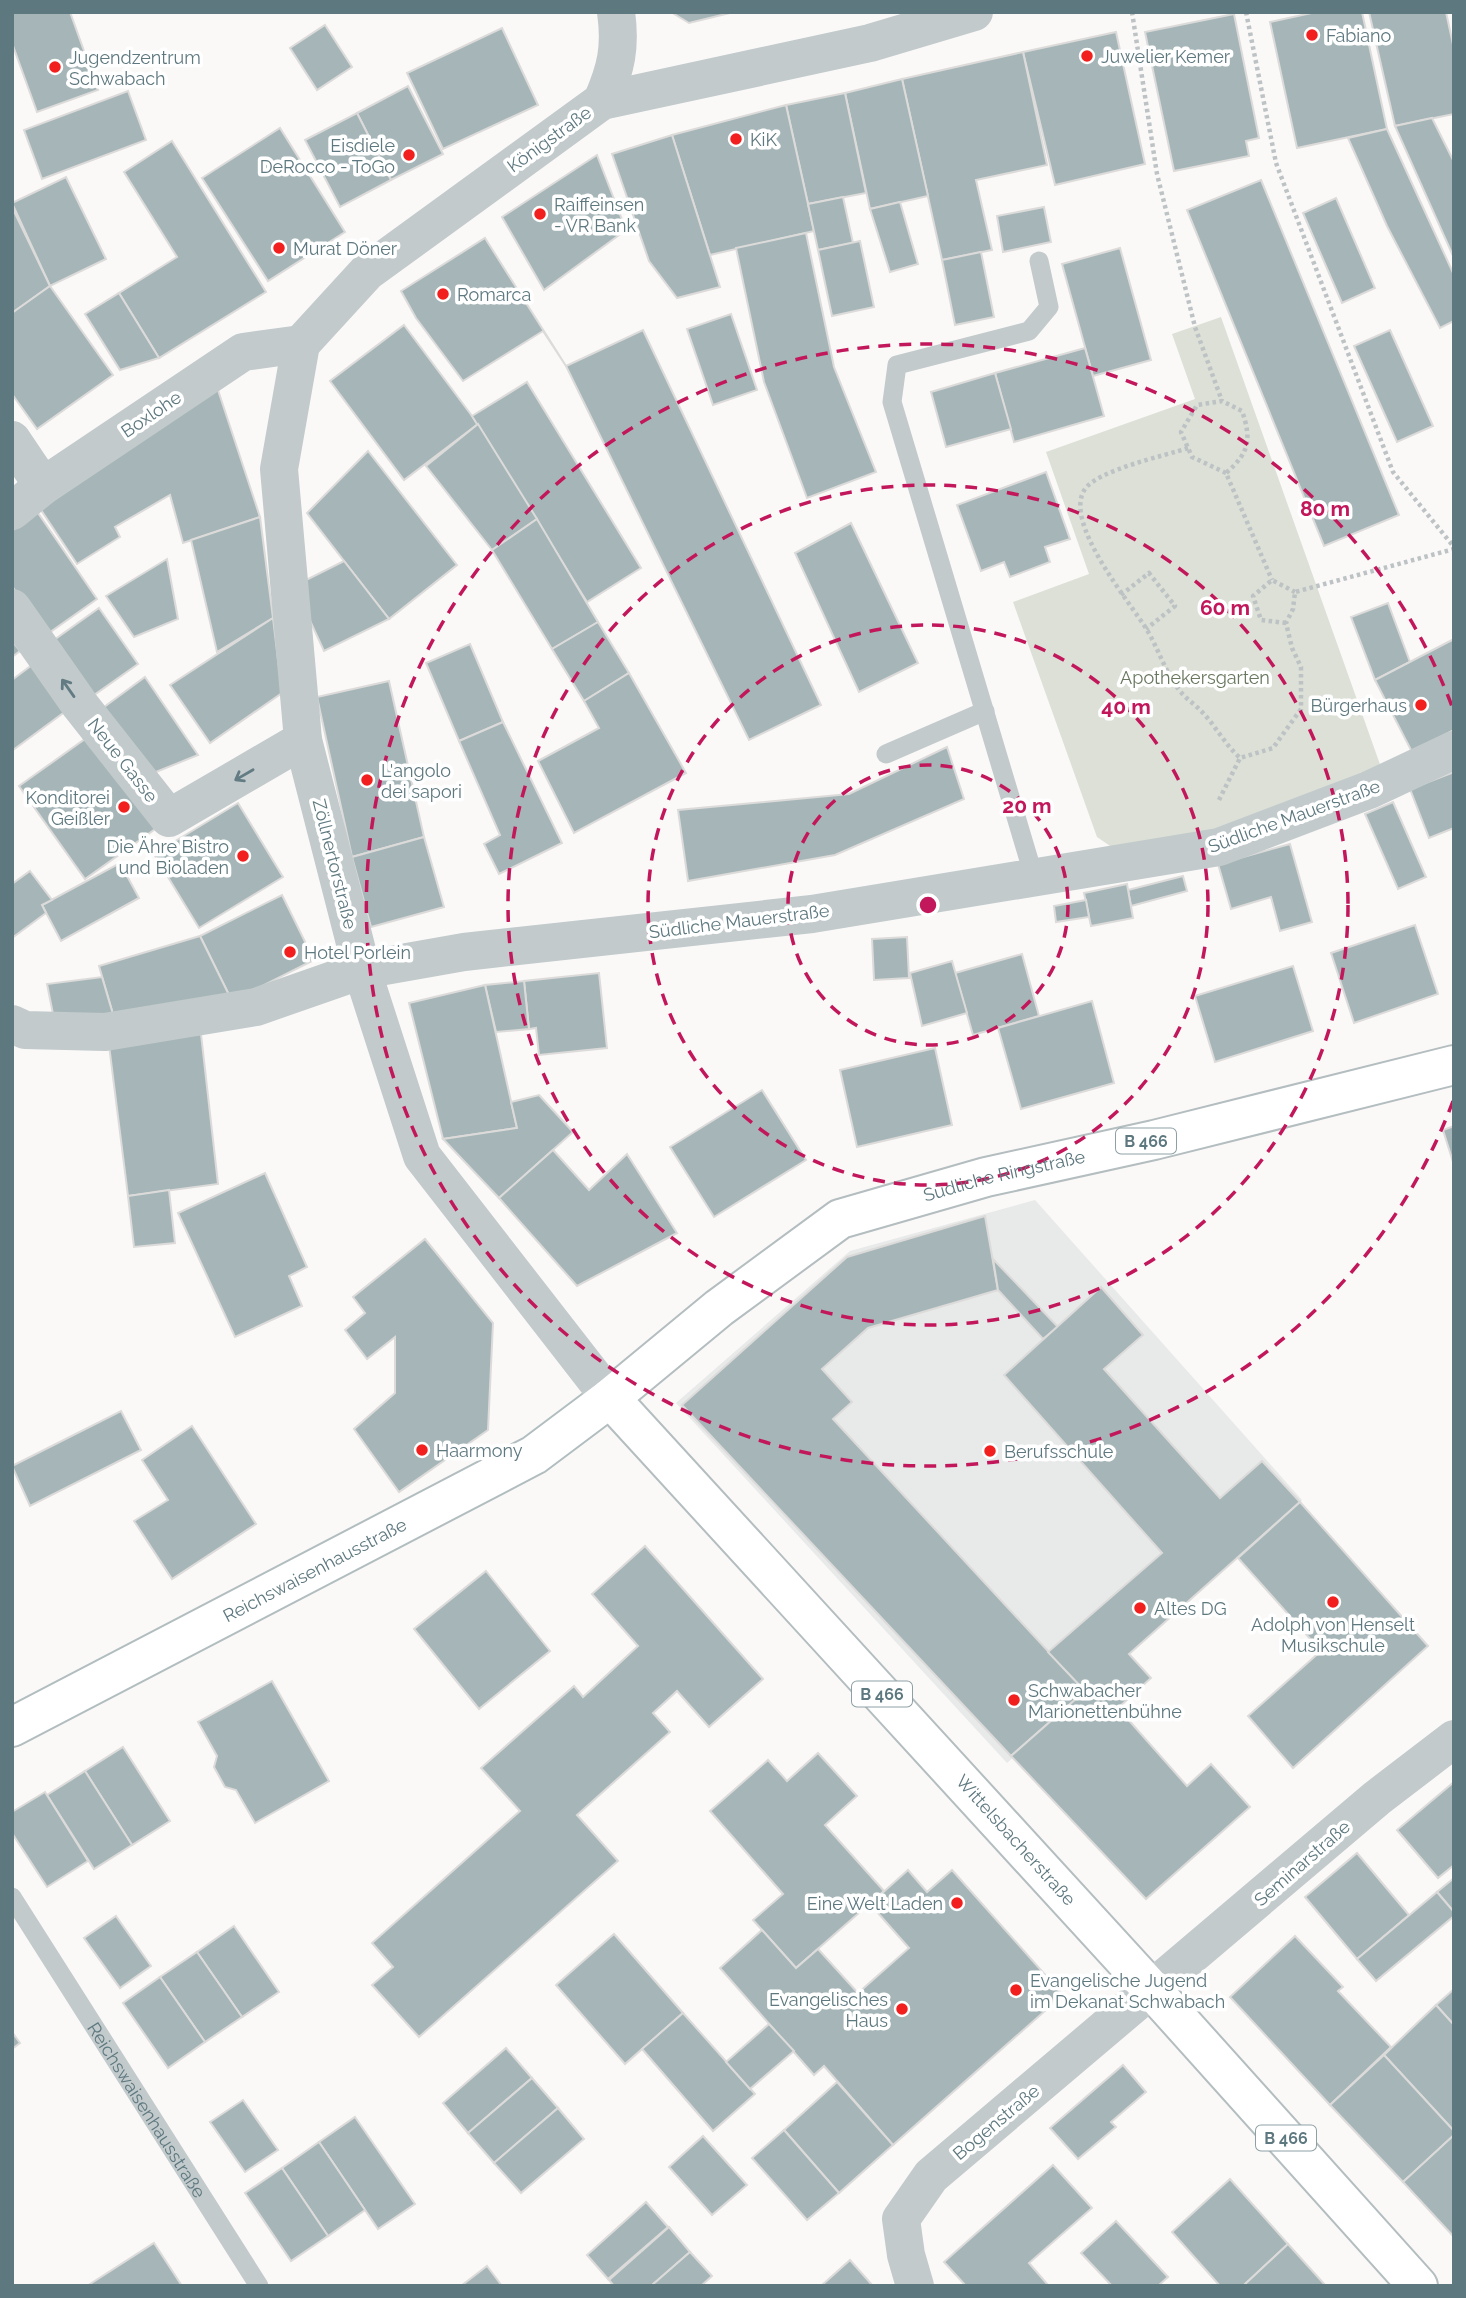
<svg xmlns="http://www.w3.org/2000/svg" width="1466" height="2298" viewBox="0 0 1466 2298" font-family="Raleway,sans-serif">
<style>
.built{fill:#e8e9e9}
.green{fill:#dce0d6}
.building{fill:#a6b6b8;stroke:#dcdbda;stroke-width:2}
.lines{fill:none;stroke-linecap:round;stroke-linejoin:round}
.secondary-casing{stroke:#b2bdbf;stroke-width:42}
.primary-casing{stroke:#b4bdbf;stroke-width:42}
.path{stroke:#bdc2c4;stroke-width:4.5;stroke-dasharray:3.5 3.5;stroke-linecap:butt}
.lane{stroke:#c2cacc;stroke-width:19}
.street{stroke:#c2cacc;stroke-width:38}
.secondary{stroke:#fff;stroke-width:38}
.primary{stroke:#fff;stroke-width:38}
.oneway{stroke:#637c83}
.ring{fill:none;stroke:#c2185b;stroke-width:3.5;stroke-dasharray:12 9}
.poi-dot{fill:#f21f1f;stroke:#fff;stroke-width:2.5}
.labels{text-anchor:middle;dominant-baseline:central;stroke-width:7;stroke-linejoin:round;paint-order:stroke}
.shield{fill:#fff;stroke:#8ea0a5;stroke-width:2}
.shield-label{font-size:16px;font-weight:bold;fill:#5e787f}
.poi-label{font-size:18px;fill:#5e787f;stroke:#fff;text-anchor:start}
.street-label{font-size:18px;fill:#5e787f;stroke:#fff}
.park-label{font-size:18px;fill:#68775e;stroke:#fff}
.centre{fill:#c2185b;stroke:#fff;stroke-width:3.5}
.ring-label{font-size:21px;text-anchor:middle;font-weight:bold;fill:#c2185b;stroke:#fff;stroke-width:7;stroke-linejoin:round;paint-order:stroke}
</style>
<rect width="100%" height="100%" fill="#faf9f8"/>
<!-- built -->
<polygon class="built" points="1035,1200 1302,1500 1007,1763 676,1403 850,1251"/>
<!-- green -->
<polygon class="green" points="1221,317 1382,770 1247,827 1126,857 1097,837 1013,602 1089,574 1046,452 1195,399 1172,334"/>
<!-- building -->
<g class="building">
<polygon points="12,12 70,12 98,90 37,112 12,43"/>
<polygon points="671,12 734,12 689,23"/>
<polygon points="1316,12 1362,12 1387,129 1297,148 1270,22"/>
<polygon points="1369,12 1446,12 1454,49 1454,114 1395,126"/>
<polygon points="1234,14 1259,138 1246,141 1249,156 1174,171 1145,32"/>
<polygon points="325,25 352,67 317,90 290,48"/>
<polygon points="502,28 538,105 443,149 407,73"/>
<polygon points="1116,32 1145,164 1055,185 1023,52"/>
<polygon points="1023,52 1047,165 976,180 992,250 942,260 902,79"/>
<polygon points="902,79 928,196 870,209 845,93"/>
<polygon points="408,86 443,154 391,180 357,113"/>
<polygon points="128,91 146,140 42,179 24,130"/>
<polygon points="845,93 866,193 808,204 786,105"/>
<polygon points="786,105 814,231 710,255 672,135"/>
<polygon points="357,113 391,180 340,207 305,140"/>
<polygon points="1432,118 1454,162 1454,258 1395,126"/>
<polygon points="280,128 345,232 268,281 202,178"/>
<polygon points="1387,129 1454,275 1454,321 1440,328 1387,226 1348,138"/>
<polygon points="672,135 720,287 677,298 649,261 612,154"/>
<polygon points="172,141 266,292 159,358 119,293 177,257 124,172"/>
<polygon points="597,155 626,230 544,290 502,217"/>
<polygon points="66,177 106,259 50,286 12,203"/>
<polygon points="1261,180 1399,515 1324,546 1187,210"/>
<polygon points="843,197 853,243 818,250 808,204"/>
<polygon points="1336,198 1375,288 1342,303 1303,213"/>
<polygon points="900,202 918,264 890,272 870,209"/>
<polygon points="12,207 50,286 12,313"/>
<polygon points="1044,207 1051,242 1003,252 997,216"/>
<polygon points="806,233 834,367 876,472 807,498 764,382 736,248"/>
<polygon points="485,238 566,366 543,331 463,381 416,318 401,291"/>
<polygon points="860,241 874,307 832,316 818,250"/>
<polygon points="1120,248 1151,360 1093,376 1062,264"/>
<polygon points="981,252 994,317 955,325 942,260"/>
<polygon points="50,286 113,375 37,429 12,394 12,313"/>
<polygon points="119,293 159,358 120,370 85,314"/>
<polygon points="731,314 757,390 713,405 687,329"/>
<polygon points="404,325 478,424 404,480 330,381"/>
<polygon points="643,330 821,705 749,740 566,366"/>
<polygon points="1390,330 1433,426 1397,442 1354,346"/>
<polygon points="1085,348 1104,416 1014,442 995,373"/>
<polygon points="995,373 1011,429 946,447 931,392"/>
<polygon points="527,382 641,568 587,602 472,416"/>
<polygon points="216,384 260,517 183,543 170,495 115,527 120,537 77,564 39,507"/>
<polygon points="478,424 537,519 492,550 426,466"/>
<polygon points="368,451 457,565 389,619 307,513"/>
<polygon points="1046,472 1070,539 1045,547 1050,562 1010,577 1004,562 981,571 957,505"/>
<polygon points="36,510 97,599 46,635 12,586 12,531"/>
<polygon points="260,517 273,618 217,652 191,540"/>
<polygon points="537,519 598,622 552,649 492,550"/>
<polygon points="851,523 918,663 859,692 795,553"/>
<polygon points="167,559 178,619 134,637 106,596"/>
<polygon points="344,561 389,619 324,651 294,586"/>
<polygon points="1388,603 1410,662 1375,680 1351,617"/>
<polygon points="99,608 138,664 94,695 54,640"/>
<polygon points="273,618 282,693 210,743 170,685"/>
<polygon points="598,622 629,673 584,701 552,649"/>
<polygon points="1454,639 1454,730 1412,752 1375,680"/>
<polygon points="12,641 20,651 12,657"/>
<polygon points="470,644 503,722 459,741 426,663"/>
<polygon points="36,662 70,708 13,750 12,680"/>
<polygon points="629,673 686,773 574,833 538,761 599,728 584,701"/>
<polygon points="145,677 198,755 146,776 100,710"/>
<polygon points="389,681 424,837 352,857 317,697"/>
<polygon points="503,722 562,843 499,874 484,844 500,835 459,741"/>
<polygon points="92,734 158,827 85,879 19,786"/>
<polygon points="947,747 964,799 835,855 688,881 678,810 849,794"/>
<polygon points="1454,772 1454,828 1429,838 1410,789"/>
<polygon points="1393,802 1426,877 1398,889 1365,814"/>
<polygon points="238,803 283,877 199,928 154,854"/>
<polygon points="424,837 444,907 371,927 352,857"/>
<polygon points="1290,844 1312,922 1280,931 1271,897 1231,909 1218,864"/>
<polygon points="120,863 139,898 61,941 42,905"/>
<polygon points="30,871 52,900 42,905 46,913 12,938 12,884"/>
<polygon points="1183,876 1187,891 1131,906 1128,890"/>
<polygon points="1127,884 1133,918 1091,926 1084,893"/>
<polygon points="282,895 314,960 232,1001 200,936"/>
<polygon points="1086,900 1089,917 1056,922 1054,906"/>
<polygon points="1415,925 1438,994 1354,1023 1331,953"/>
<polygon points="200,936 232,1001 115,1021 99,966"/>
<polygon points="907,937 909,978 874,980 872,939"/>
<polygon points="1022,954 1039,1016 973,1035 955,973"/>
<polygon points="952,961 967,1013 922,1026 910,973"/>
<polygon points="1293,966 1313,1031 1215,1062 1195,996"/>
<polygon points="599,973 607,1048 539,1055 536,1028 529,1029 524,981"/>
<polygon points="102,977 115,1021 53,1014 47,984"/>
<polygon points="524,981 529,1029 496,1032 485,985"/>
<polygon points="485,985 517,1128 443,1139 409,1003"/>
<polygon points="1092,1001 1114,1083 1021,1109 998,1028"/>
<polygon points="201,1034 218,1184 128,1196 109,1045"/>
<polygon points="935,1048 952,1125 857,1147 840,1070"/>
<polygon points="762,1090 806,1160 714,1217 670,1147"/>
<polygon points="539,1095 573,1132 499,1198 443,1139 517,1128 511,1102"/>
<polygon points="1454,1126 1454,1165 1443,1130"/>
<polygon points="553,1150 589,1190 627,1154 677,1233 577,1286 499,1198"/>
<polygon points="265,1173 307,1267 289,1276 302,1306 235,1337 178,1213"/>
<polygon points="169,1190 175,1243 134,1247 128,1196"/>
<polygon points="985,1216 998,1290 868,1328 822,1369 852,1402 833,1419 1085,1691 1011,1756 682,1405 847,1257"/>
<polygon points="425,1239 493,1323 488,1430 399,1492 354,1429 395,1393 395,1337 367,1359 345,1330 365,1313 353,1297"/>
<polygon points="993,1259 1058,1327 1043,1339 998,1290"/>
<polygon points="1101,1287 1143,1335 1104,1369 1220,1498 1262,1461 1300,1502 1129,1654 1151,1678 1118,1708 1187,1786 1211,1764 1250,1807 1146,1899 1011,1756 1085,1691 1048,1652 1162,1553 1004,1375"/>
<polygon points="121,1411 141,1450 30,1506 12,1466"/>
<polygon points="192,1426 256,1524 172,1579 134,1521 168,1500 142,1460"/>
<polygon points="1300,1502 1428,1646 1293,1768 1248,1716 1321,1651 1238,1558"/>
<polygon points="645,1546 763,1679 709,1727 677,1691 653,1713 670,1732 577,1815 618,1861 419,2037 372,1985 393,1967 372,1943 520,1811 481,1768 574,1686 583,1697 638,1646 592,1594"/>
<polygon points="486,1571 550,1651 479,1709 414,1629"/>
<polygon points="272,1681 329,1781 255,1823 236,1790 225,1787 214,1767 217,1756 198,1722"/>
<polygon points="123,1747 170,1821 132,1845 85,1771"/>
<polygon points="818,1753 857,1796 825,1825 884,1891 796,1968 753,1920 783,1894 710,1811 768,1760 787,1781"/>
<polygon points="85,1771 132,1845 94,1869 47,1795"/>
<polygon points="1454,1782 1454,1865 1438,1878 1397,1830"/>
<polygon points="45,1792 88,1861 47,1887 12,1833 12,1812"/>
<polygon points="1357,1853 1409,1915 1357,1959 1305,1897"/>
<polygon points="908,1870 927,1892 952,1870 1063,1995 893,2145 824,2066 814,2075 720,1968 762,1930 796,1968 818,1949 858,1993 909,1948 870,1904"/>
<polygon points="1454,1878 1454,1912 1437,1892"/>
<polygon points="1437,1892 1454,1912 1454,1916 1376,1981 1357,1959"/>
<polygon points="116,1916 151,1966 120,1988 84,1938"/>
<polygon points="234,1926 279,1992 242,2017 197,1952"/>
<polygon points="614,1934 683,2013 625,2064 556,1985"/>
<polygon points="1295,1936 1343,1987 1338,1991 1391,2047 1330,2105 1230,1997"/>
<polygon points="197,1952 242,2017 205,2042 160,1977"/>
<polygon points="160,1977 205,2042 168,2068 123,2003"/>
<polygon points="1454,1989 1454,2025 1436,2005"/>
<polygon points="1436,2005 1454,2025 1454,2131 1384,2055"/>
<polygon points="683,2013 755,2094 713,2131 642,2049"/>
<polygon points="769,2024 794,2051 750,2089 726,2062"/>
<polygon points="12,2032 20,2043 12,2049"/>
<polygon points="506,2048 532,2078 468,2133 443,2103"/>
<polygon points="1384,2055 1454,2131 1454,2135 1403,2182 1330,2105"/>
<polygon points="1123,2065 1146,2092 1111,2122 1116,2127 1078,2159 1050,2128"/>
<polygon points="532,2078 558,2108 494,2163 468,2133"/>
<polygon points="837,2082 893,2145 839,2193 784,2130"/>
<polygon points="243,2100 278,2150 245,2172 210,2122"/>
<polygon points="558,2108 584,2139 521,2193 494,2163"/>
<polygon points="355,2117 415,2204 378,2229 319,2142"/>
<polygon points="784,2130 839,2193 807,2220 752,2158"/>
<polygon points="1454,2135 1454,2237 1403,2182"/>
<polygon points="703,2136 747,2185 712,2215 669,2167"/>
<polygon points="319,2142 365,2210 328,2236 282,2168"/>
<polygon points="1053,2165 1092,2208 1029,2263 1048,2285 966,2286 944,2262"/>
<polygon points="282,2168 328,2236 291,2261 245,2193"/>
<polygon points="1230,2179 1288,2244 1243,2286 1220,2286 1172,2232"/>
<polygon points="646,2202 668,2227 608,2279 587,2255"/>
<polygon points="1116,2221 1168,2277 1158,2286 1112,2286 1081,2253"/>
<polygon points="669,2227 690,2252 651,2286 614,2286 609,2280"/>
<polygon points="154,2243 182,2286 87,2286"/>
<polygon points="1288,2244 1326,2286 1243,2286"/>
<polygon points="690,2252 712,2276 701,2286 651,2286"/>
<polygon points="850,2260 873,2286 821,2286"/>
<polygon points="487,2266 502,2286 461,2286"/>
</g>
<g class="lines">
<defs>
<g id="secondary">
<path id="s2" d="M12,1727L534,1455L610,1398"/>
</g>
<g id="primary">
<path id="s3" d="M1418,2286L1153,1991L610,1398L719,1308L840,1219L986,1177L1154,1140L1454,1065"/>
</g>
</defs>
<!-- secondary casing -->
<use href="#secondary" class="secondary-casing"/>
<!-- primary casing -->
<use href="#primary" class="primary-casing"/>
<!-- path -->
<g class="path">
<polyline points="1132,12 1157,174 1195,327 1222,401"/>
<polyline points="1246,12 1276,163 1393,472 1454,547"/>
<path d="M1188,448C1164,456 1098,470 1085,489C1062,522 1130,602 1147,630C1159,650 1165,672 1180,691C1186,699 1196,705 1203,713C1216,727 1225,744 1240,758"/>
<path d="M1226,473L1192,457L1181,432L1197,405L1222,401L1242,411C1252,440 1249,453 1226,473L1272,580"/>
<polyline points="1121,595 1149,573 1175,606 1146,629"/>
<polyline points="1286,623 1261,620 1253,596 1272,580 1295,592"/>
<polyline points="1219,800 1240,758 1273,748 1301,709 1301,667 1292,648 1286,623 1293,609 1295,592 1454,549"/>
</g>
<!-- lane -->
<g class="lane">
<polyline points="886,754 985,711"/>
<polyline points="1034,877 892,402 897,365 1029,331 1049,307 1039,261"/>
<path id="s1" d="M12,1897L259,2286"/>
</g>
<!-- street -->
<g class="street">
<path d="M602,101C616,69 621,47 616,12"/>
<polyline points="301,344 279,469 303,740 362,970 422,1156 610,1398"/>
<polyline points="301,344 367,272 602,101 870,43 974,12"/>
<polyline points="12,440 43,486"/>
<polyline points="12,511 43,486 243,352 301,344"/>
<polyline points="12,608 80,705 169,818 303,740"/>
<polyline points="12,1024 25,1030 105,1032 256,1007 362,970 464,952 812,914 1219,847 1369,790 1454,750"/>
<polyline points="915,2286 906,2255 901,2219 931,2176 1377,1798 1454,1739"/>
</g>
<!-- secondary -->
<use href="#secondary" class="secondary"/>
<!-- primary -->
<use href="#primary" class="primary"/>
</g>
<!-- one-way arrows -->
<defs><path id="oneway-shaft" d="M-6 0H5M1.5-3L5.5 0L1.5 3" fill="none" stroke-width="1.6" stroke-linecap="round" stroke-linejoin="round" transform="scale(1.75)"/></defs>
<g class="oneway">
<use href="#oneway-shaft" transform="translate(68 688) rotate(-125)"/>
<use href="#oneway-shaft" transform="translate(244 775) rotate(150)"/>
</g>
<!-- distance rings -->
<g class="ring">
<circle cx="928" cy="905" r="140"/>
<circle cx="928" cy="905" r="280"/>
<circle cx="928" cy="905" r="420"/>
<path d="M1453 1101A561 561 0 1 1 1453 709"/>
</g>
<!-- markers -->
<g class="poi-dot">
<circle cx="1312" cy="35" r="7"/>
<circle cx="1087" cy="56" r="7"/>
<circle cx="55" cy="67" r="7"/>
<circle cx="736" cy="139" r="7"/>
<circle cx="409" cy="155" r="7"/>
<circle cx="540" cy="214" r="7"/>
<circle cx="279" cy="248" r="7"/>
<circle cx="443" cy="294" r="7"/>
<circle cx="1421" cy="705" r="7"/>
<circle cx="367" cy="780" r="7"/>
<circle cx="124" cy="807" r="7"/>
<circle cx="243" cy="856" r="7"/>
<circle cx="290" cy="952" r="7"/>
<circle cx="422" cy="1450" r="7"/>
<circle cx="990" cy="1451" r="7"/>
<circle cx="1333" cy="1602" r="7"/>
<circle cx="1140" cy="1608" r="7"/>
<circle cx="1014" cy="1700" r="7"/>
<circle cx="957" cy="1903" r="7"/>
<circle cx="1016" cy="1990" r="7"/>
<circle cx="902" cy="2009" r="7"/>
</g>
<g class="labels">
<!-- shield labels -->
<g class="shield">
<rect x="1116" y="1128.5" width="60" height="25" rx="5"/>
<rect x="852" y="1681.5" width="60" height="25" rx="5"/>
<rect x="1256" y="2125.5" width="60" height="25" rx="5"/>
</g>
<g class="shield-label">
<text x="1146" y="1141">B 466</text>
<text x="882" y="1694">B 466</text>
<text x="1286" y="2138">B 466</text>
</g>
<!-- poi labels -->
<g class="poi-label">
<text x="1326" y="35">Fabiano</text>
<text x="1101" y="56">Juwelier Kemer</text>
<text x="69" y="57">Jugendzentrum<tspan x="69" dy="21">Schwabach</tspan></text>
<text x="750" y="139">KiK</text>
<text x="395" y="145" text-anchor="end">Eisdiele<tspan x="395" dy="21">DeRocco - ToGo</tspan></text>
<text x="554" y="204">Raiffeinsen<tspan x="554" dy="21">- VR Bank</tspan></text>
<text x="293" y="248">Murat Döner</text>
<text x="457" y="294">Romarca</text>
<text x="1407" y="705" text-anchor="end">Bürgerhaus</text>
<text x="381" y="770">L'angolo<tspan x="381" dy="21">dei sapori</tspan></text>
<text x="110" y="797" text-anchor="end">Konditorei<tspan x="110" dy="21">Geißler</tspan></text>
<text x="229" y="846" text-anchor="end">Die Ähre Bistro<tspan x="229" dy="21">und Bioladen</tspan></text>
<text x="304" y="952">Hotel Porlein</text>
<text x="436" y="1450">Haarmony</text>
<text x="1004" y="1451">Berufsschule</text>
<text x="1154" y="1608">Altes DG</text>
<text x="1333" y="1624" text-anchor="middle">Adolph von Henselt<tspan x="1333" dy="21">Musikschule</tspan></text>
<text x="1028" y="1690">Schwabacher<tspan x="1028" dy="21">Marionettenbühne</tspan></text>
<text x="943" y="1903" text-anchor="end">Eine Welt Laden</text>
<text x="1030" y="1980">Evangelische Jugend<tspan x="1030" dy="21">im Dekanat Schwabach</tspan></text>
<text x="888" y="1999" text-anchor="end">Evangelisches<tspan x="888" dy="21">Haus</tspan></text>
</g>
<!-- street labels -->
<g class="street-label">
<text transform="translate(549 139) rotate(-36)">Königstraße</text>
<text transform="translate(151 414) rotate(-34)">Boxlohe</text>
<text transform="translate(123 760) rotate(52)">Neue Gasse</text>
<text transform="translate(1294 816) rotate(-20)">Südliche Mauerstraße</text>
<text transform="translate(335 864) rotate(76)">Zöllnertorstraße</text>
<text transform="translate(739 921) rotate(-7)">Südliche Mauerstraße</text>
<text stroke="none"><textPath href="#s3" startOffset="1662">Südliche Ringstraße</textPath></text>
<text stroke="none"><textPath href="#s2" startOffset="341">Reichswaisenhausstraße</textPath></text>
<text transform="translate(1016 1840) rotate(48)">Wittelsbacherstraße</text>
<text transform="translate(1302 1863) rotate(-41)">Seminarstraße</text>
<text stroke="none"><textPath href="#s1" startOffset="252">Reichswaisenhausstraße</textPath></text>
<text transform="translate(996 2122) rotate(-40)">Bogenstraße</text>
</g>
<!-- park labels -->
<g class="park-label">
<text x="1195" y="677">Apothekersgarten</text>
</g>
</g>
<circle cx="928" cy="905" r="10" class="centre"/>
<g class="ring-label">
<text x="1325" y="516">80 m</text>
<text x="1225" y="615">60 m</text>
<text x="1126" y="714">40 m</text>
<text x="1027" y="813">20 m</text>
</g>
<!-- border -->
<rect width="1466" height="2298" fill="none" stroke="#5e787f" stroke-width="28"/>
</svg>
